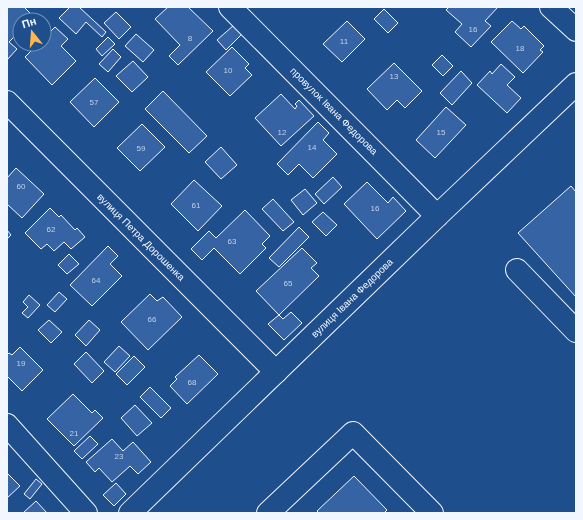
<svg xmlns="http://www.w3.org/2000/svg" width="583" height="520" viewBox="0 0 583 520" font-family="Arial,sans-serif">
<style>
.building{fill:#3563a3;stroke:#f2f6ff}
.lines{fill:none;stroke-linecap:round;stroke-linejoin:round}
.minor-casing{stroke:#f2f6ff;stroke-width:24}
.minor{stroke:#1f4e8c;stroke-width:22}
.labels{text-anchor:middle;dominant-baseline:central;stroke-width:3;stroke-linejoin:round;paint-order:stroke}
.number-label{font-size:8px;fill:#c3d1e8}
.street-label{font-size:10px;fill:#f2f6ff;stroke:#1f4e8c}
</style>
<rect width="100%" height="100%" fill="#1f4e8c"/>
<!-- building -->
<g class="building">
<polygon points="7,7 24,7 34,17 31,20 20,20 20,31 9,42 17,49 7,60"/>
<polygon points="70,7 79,7 106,32 102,37 86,22 76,34 59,18"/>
<polygon points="168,7 188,7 213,31 178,65 169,56 180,45 155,19"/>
<polygon points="449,7 498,7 485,21 491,26 471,47 455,32 462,24 446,10"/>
<polygon points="384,9 398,23 388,33 374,19"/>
<polygon points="116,12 131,27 119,39 104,23"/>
<polygon points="347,21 365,39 342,62 323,44"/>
<polygon points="512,21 521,29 524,26 544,46 540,50 543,52 523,73 491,42"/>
<polygon points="234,25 242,34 226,50 217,40"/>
<polygon points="55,27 68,39 61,46 76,61 52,85 25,57 38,44 44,44 44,38"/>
<polygon points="136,34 154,50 143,62 125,46"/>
<polygon points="108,37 115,44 102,56 96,49"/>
<polygon points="232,47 249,64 245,68 252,75 230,96 206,72"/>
<polygon points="113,49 121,57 108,72 99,64"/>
<polygon points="442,55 453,66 443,76 432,65"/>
<polygon points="133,61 148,77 132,92 116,76"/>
<polygon points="394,63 422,91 405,108 397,100 387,110 367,89"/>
<polygon points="501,64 515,77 507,85 521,98 507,113 477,85 490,71 492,74"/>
<polygon points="461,71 472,83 452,105 440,93"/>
<polygon points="95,78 119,102 94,127 70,102"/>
<polygon points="163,91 207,136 189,153 145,109"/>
<polygon points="281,94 295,109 297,106 295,104 299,100 314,116 281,146 255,118"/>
<polygon points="446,107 466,125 435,158 416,140"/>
<polygon points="318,122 329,133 323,140 337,154 313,178 299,164 288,175 277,164"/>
<polygon points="142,124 165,147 140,171 117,148"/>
<polygon points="221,147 237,165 221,179 205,162"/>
<polygon points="16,168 44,194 22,218 7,204 7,178"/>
<polygon points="333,177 342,187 324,204 315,194"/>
<polygon points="194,180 222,206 198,231 171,204"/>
<polygon points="367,182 388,203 393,197 406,211 377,239 344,204"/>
<polygon points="571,186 576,192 576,297 518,233"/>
<polygon points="305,189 317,203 303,215 291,200"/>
<polygon points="273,199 294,222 283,231 262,209"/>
<polygon points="50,208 59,217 61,215 75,230 77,228 85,237 71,249 64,242 54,251 47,244 41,249 25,233"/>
<polygon points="245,210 270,236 262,244 266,248 240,274 214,248 202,260 191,249 209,231 216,238"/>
<polygon points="323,212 337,225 326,236 312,222"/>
<polygon points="299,227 309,237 279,267 269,258"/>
<polygon points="7,230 11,235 7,239"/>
<polygon points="108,246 118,256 110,264 122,276 92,306 70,285"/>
<polygon points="302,248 317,263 311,268 319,276 279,315 256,291"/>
<polygon points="69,254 79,264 67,274 58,265"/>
<polygon points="59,292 67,299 55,312 47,305"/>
<polygon points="150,294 157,301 163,297 182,317 148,350 121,322"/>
<polygon points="29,295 40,305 28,318 22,313 28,307 23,302"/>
<polygon points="291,312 302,323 284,340 268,324 279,315 283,319"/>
<polygon points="49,320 62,332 51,343 38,330"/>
<polygon points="89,320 100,330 86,346 75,335"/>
<polygon points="119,346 130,356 115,372 104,362"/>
<polygon points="20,347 43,370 22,391 7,376 7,355 9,353 12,355"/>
<polygon points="86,352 104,371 92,383 74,364"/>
<polygon points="199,355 218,374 187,404 170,386 177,379 175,377"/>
<polygon points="134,356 145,367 127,385 116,374"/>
<polygon points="150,387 171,408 161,418 140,397"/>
<polygon points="73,394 92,413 95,410 103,418 74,446 47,419"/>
<polygon points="135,405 152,423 137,436 121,418"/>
<polygon points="90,436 98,444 82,459 74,451"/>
<polygon points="112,439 123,451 133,442 151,462 138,474 130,466 112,482 99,468 95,472 86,462"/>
<polygon points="7,473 20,486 7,498"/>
<polygon points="354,476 387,510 384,513 319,513 317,511"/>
<polygon points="36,479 42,484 30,499 24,494"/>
<polygon points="116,483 126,494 114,506 103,495"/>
<polygon points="36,501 47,513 23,513"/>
</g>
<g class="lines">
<defs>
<g id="minor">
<polyline points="230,7 437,216"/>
<polyline points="551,7 576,30"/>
<polyline points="7,102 276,372"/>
<polyline points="517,270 576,331"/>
<polyline points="7,425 86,513"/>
<polyline points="130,513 437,216 576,84"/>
<polyline points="268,513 353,433 432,513"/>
</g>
</defs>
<!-- minor casing -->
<use href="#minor" class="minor-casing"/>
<!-- minor -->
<use href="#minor" class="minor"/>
</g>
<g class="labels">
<!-- number labels -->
<g class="number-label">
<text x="473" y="29">16</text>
<text x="190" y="38">8</text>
<text x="344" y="41">11</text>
<text x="520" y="48">18</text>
<text x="228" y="70">10</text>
<text x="394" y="76">13</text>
<text x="94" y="102">57</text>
<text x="282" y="132">12</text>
<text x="441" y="132">15</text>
<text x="312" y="147">14</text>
<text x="141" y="148">59</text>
<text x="21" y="186">60</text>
<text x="196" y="205">61</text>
<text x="375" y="208">16</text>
<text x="51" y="229">62</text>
<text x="232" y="241">63</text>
<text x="96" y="280">64</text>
<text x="288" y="283">65</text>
<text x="152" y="319">66</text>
<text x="21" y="363">19</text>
<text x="192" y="382">68</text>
<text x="74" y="433">21</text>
<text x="119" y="456">23</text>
</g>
<!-- street labels -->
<g class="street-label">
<text transform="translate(334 111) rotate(45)">провулок Івана Федорова</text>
<text transform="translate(141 237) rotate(45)">вулиця Петра Дорошенка</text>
<text transform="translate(352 298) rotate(-44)">вулиця Івана Федорова</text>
</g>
</g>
<!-- border -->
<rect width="583" height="520" fill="none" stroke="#f2f6ff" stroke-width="16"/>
<!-- north arrow -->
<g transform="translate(32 32) rotate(343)"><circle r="19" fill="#1f4e8c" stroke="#7391ba"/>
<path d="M0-3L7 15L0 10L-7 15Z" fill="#ffb74d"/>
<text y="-6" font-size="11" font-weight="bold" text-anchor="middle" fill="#f2f6ff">Пн</text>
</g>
</svg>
